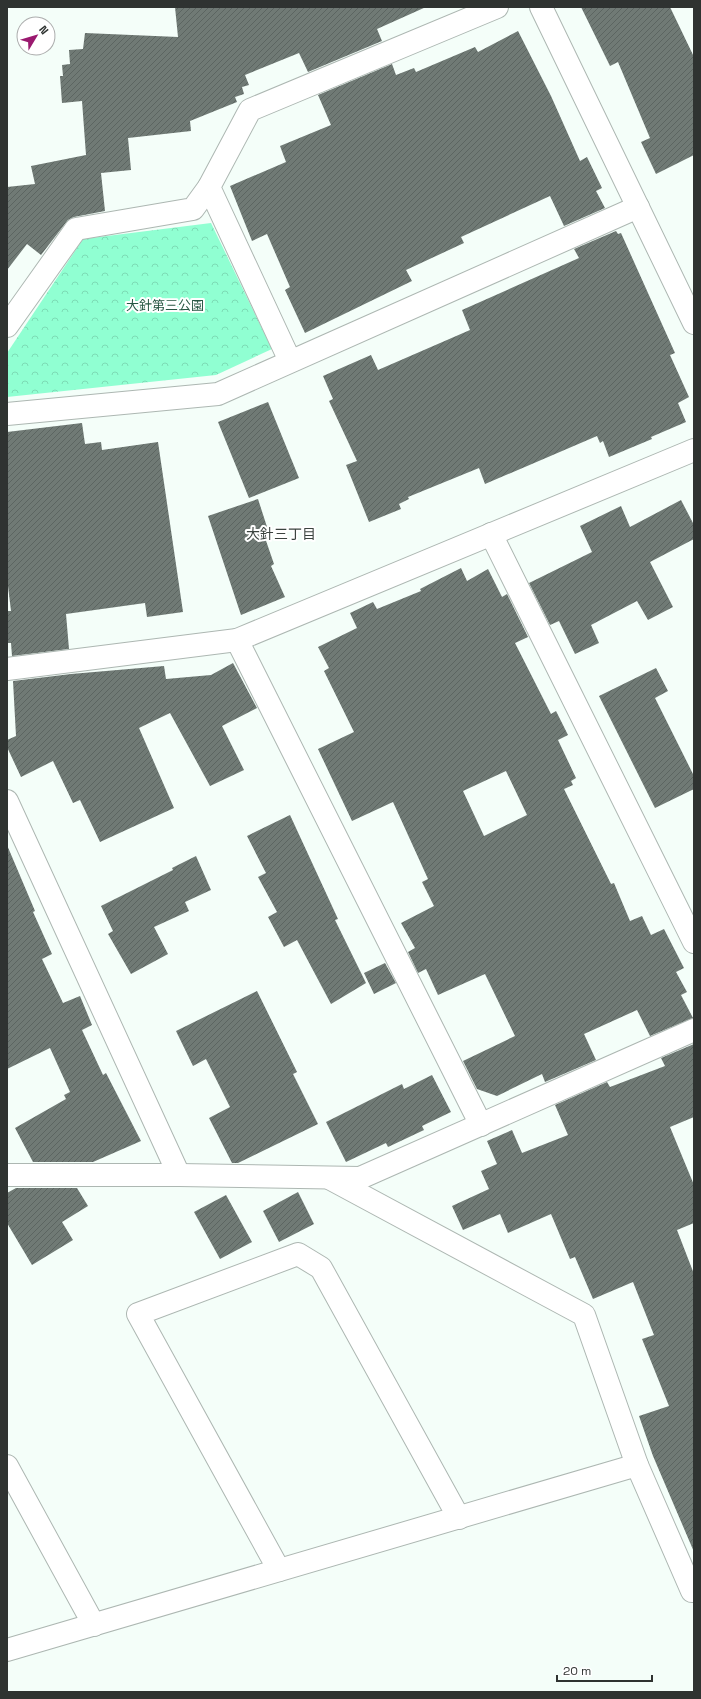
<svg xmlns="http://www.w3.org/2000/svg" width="701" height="1699" viewBox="0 0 701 1699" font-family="'Space Grotesk','Noto Sans JP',sans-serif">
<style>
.forest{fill:url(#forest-crowns)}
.building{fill:url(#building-hatch);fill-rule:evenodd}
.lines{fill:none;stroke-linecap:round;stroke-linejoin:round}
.minor-casing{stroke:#adb7b2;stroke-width:24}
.minor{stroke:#fff;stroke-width:22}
.labels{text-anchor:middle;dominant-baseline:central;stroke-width:4;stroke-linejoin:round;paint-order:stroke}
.park-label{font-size:13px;fill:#285744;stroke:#fff}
.neighbourhood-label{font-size:14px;fill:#3b433f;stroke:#fff}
</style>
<defs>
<pattern id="forest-crowns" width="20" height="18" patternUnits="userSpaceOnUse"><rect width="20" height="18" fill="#90ffd2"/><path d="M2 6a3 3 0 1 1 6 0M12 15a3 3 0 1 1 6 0" fill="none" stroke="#7cdbb5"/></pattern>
<pattern id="building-hatch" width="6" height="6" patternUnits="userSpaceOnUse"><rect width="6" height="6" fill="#707a75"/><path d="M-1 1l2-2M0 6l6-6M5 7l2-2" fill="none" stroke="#5c6561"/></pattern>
</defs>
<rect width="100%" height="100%" fill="#f4fef9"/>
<!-- forest -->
<polygon class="forest" points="211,223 272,349 216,375 7,397 7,353 83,239"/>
<!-- building -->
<g class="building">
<polygon points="175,7 426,7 377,29 382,41 308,72 299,53 245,75 249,85 242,87 244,94 235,97 237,102 190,121 191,131 128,138 131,170 101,173 105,211 74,217 68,220 41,255 27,244 7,270 7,187 35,184 31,166 86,155 82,101 62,103 60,76 63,76 62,65 70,64 69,50 83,49 85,33 178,37"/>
<polygon points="581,7 670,7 694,57 694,155 656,174 641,142 650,138 618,62 610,66"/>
<polygon points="518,31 551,96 580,161 587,157 602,188 596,191 605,208 564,226 550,196 461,237 464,243 406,270 412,281 305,333 285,290 290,287 267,234 252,241 230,186 286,162 280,146 331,125 318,95 392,64 396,75 414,68 416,72 475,47 478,52"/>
<polygon points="616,231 618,234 621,233 675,353 670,355 689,397 678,403 686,422 651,437 652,439 609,457 603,441 600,443 597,436 485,484 479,468 408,497 409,499 399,504 401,509 369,522 346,465 357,461 329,401 333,399 323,376 371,355 378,370 470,330 462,310 579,258 574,249"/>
<polygon points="268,402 299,478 249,498 218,422"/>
<polygon points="82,423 85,444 101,442 102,450 158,442 183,612 147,617 145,603 66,614 69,649 12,656 11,643 7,643 7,611 11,611 7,578 7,432"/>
<polygon points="258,499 268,530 263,532 274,564 271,566 285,597 241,615 208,516"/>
<polygon points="681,500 694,525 694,539 650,562 673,607 648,620 637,601 591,625 599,643 575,654 559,621 550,625 529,583 592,552 580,526 621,506 630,527"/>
<path d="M461,568L467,581L488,569L502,597L507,594L528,637L515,643L551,714L556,711L568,735L558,740L576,778L571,781L573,785L564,789L611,884L614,883L630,921L642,916L651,935L664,929L684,968L676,972L687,992L681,995L693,1018L650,1036L637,1010L584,1034L596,1060L545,1082L542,1074L497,1096L477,1089L463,1061L515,1036L485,974L438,995L426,969L418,973L408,952L415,948L401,923L434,906L422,882L428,879L393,802L352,821L318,749L354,732L324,671L329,668L318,647L357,628L350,613L373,602L377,609L421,591L420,589ZM506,771L527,815L484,836L463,791Z"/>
<polygon points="233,663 257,708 222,726 244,770 210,786 170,713 139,728 174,808 100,842 80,800 73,803 53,761 21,777 7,747 7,740 16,736 13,681 71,674 164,666 166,679 211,675"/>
<polygon points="656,668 668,691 655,698 694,776 694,789 655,808 599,696"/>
<polygon points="290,815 338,919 335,920 366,983 331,1004 297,940 284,947 268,917 277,912 258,877 266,873 247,836"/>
<polygon points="7,845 35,911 33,912 52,954 42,959 63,1003 80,996 92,1025 82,1030 103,1075 106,1073 141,1141 93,1162 33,1162 15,1128 66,1099 64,1095 70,1092 50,1048 7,1069"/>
<polygon points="196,856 211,890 185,902 189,911 154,927 168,954 131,974 108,934 113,931 101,906 173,870 172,868"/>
<polygon points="385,963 396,983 374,994 364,973"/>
<polygon points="257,991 297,1072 293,1074 318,1124 238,1163 232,1163 209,1118 230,1107 206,1059 193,1066 176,1031"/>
<polygon points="694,1044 694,1117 670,1127 694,1185 694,1223 677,1230 694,1274 694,1552 653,1456 639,1416 669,1406 642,1339 654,1335 633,1282 593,1299 575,1257 570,1259 551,1214 508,1233 500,1214 463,1230 452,1206 489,1189 481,1171 497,1164 487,1141 512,1130 522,1153 568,1135 555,1105 607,1082 610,1087 665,1066 661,1058"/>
<polygon points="432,1075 451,1112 422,1126 424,1130 388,1147 386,1143 346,1162 326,1122 402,1084 404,1089"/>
<polygon points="16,1188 77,1188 88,1206 62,1222 73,1240 32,1265 7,1223 7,1193"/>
<polygon points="298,1192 314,1224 279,1242 263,1211"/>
<polygon points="226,1195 252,1242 220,1259 194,1212"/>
</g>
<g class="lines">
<defs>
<g id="minor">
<polyline points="541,7 694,323"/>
<polyline points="7,326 76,229 193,209 209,187"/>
<polyline points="290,361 209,187 250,110 497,7"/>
<polyline points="7,414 218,394 638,207"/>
<polyline points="491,534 694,942"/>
<polyline points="237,640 481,1125"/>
<polyline points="7,669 237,640 694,450"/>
<polyline points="7,801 179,1175"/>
<polyline points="7,1175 179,1175 360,1178 694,1030"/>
<polyline points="331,1179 584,1315 637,1465 692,1591 694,1591"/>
<polyline points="7,1466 94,1625"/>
<polyline points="279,1570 138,1314 298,1254 321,1268 459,1518"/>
<polyline points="7,1650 637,1465"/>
</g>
</defs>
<!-- minor casing -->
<use href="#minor" class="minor-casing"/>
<!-- minor -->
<use href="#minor" class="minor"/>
</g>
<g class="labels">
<!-- park labels -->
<g class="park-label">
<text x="165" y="305">大針第三公園</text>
</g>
<!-- neighbourhood labels -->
<g class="neighbourhood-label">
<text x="281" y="534">大針三丁目</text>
</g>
</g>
<!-- border -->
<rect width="701" height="1699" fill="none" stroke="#2f3331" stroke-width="16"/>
<!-- north arrow -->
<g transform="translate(36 36) rotate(52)"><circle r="19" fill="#ffffff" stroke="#acadad"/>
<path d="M0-3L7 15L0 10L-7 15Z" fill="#9a196f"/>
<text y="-6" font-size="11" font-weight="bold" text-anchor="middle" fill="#2f3331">N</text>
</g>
<!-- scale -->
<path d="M557 1675v6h95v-6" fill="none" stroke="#2f3331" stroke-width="2"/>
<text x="563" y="1675" font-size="12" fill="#2f3331" stroke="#ffffff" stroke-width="3" paint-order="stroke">20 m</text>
</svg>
